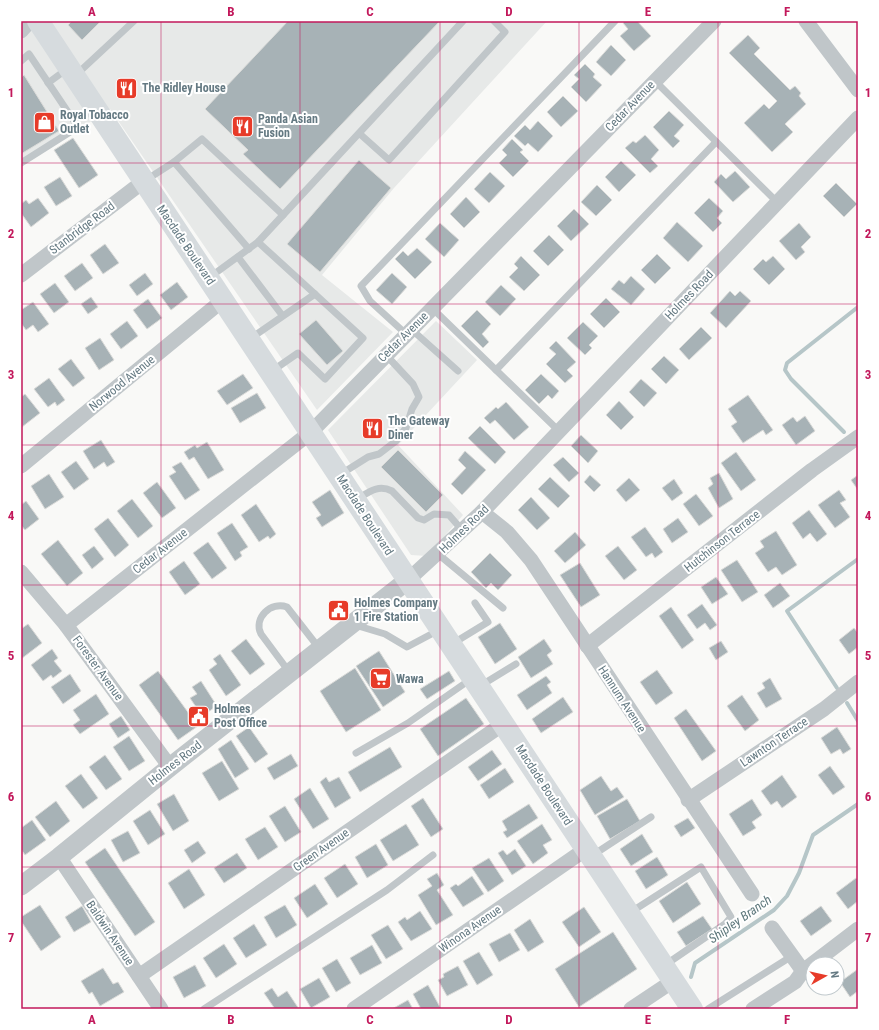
<svg xmlns="http://www.w3.org/2000/svg" width="879" height="1030" viewBox="0 0 879 1030" font-family="'Roboto Condensed',sans-serif">
<style>
.built{fill:#e7e9e8}
.lines{fill:none;stroke-linecap:round;stroke-linejoin:round}
.stream{stroke:#b6c6c8;stroke-width:4}
.building{fill:#a7b2b6;stroke:#dbdbd9}
.service{stroke:#c0c6c9;stroke-width:7}
.minor{stroke:#c0c6c9;stroke-width:15}
.tertiary{stroke:#c0c6c9;stroke-width:19}
.primary{stroke:#d6dbde;stroke-width:22}
.grid{fill:none;stroke:#c2185b;stroke-width:1;stroke-opacity:0.55}
.labels{text-anchor:middle;dominant-baseline:central;stroke-width:4;stroke-linejoin:round;paint-order:stroke}
.poi-label{font-size:12px;font-weight:bold;fill:#647982;stroke:#fff;text-anchor:start}
.street-label{font-size:12px;fill:#647982;stroke:#fff}
.water-label{font-size:13px;font-style:italic;fill:#5e787c;stroke:#fff}
.neatline{fill:none;stroke:#c2185b;stroke-width:1.5}
.grid-label{font-size:13px;text-anchor:middle;font-weight:bold;fill:#c2185b}
</style>
<rect width="100%" height="100%" fill="#f9f9f7"/>
<!-- built -->
<g class="built">
<polygon points="21,21 547,21 394,188 322,275 393,332 317,410 110,109 21,167"/>
<polygon points="436,321 477,360 398,445 463,515 427,556 411,555 328,430"/>
</g>
<g class="lines">
<!-- stream -->
<g class="stream">
<polyline points="844,432 791,379 785,370 787,363 858,307"/>
<polyline points="837,688 787,611 858,559"/>
<polyline points="847,703 858,721"/>
<polyline points="691,977 695,963 774,910 787,896 799,873 813,835 858,804"/>
</g>
</g>
<!-- building -->
<g class="building">
<polygon points="72,21 101,21 82,40 68,25"/>
<polygon points="288,21 440,21 280,189 243,154 248,150 205,109"/>
<polygon points="625,21 637,21 651,36 634,51 620,36 628,29 623,23"/>
<polygon points="748,35 760,48 754,54 790,90 795,86 801,93 799,96 806,104 785,124 793,132 772,152 744,123 764,104 769,109 777,101 729,53"/>
<polygon points="611,45 626,60 611,76 596,62"/>
<polygon points="585,64 595,74 593,77 602,85 586,102 571,87 579,79 574,75"/>
<polygon points="24,75 59,131 21,154 21,78"/>
<polygon points="563,96 578,111 561,127 547,112"/>
<polygon points="669,111 684,125 674,136 680,141 673,148 653,127"/>
<polygon points="538,121 553,136 538,152 528,143 525,146 514,136 525,125 530,130"/>
<polygon points="645,135 659,150 651,159 658,166 650,173 625,148 633,141 636,143"/>
<polygon points="73,138 98,175 79,188 54,150"/>
<polygon points="512,139 523,150 520,152 529,161 513,177 499,163 507,155 502,150"/>
<polygon points="359,160 391,188 320,272 287,244"/>
<polygon points="621,161 636,175 619,192 605,177"/>
<polygon points="735,171 750,187 733,202 714,182 721,174 726,179"/>
<polygon points="490,172 505,186 489,203 474,189"/>
<polygon points="60,177 72,196 56,206 44,187"/>
<polygon points="836,183 857,204 844,217 823,196"/>
<polygon points="597,185 612,200 596,216 581,202"/>
<polygon points="466,197 480,212 464,228 450,214"/>
<polygon points="38,198 49,213 31,227 21,213 21,204 26,200 29,204"/>
<polygon points="709,198 723,211 717,218 722,223 713,232 694,213"/>
<polygon points="574,209 589,224 571,241 557,226"/>
<polygon points="677,222 703,246 688,262 663,238"/>
<polygon points="440,223 459,240 444,257 425,239"/>
<polygon points="799,223 811,237 801,247 805,252 796,260 779,241"/>
<polygon points="549,235 564,250 548,266 533,251"/>
<polygon points="105,244 119,263 103,274 90,255"/>
<polygon points="417,248 432,262 415,279 395,259 403,251 408,256"/>
<polygon points="657,254 671,268 655,284 641,270"/>
<polygon points="521,256 540,275 524,291 509,277 518,268 514,264"/>
<polygon points="773,256 785,269 769,285 753,269 763,259 766,262"/>
<polygon points="82,263 93,278 75,291 64,276"/>
<polygon points="145,273 153,284 137,296 129,285"/>
<polygon points="392,273 407,287 392,304 376,290"/>
<polygon points="631,276 645,289 631,305 611,289 619,280 624,284"/>
<polygon points="177,282 188,297 171,310 160,295"/>
<polygon points="55,283 69,302 54,313 40,294"/>
<polygon points="501,285 516,299 500,316 485,302"/>
<polygon points="730,291 735,296 740,291 751,301 726,328 710,313"/>
<polygon points="91,297 98,307 88,314 81,304"/>
<polygon points="606,298 620,312 604,328 590,314"/>
<polygon points="148,299 162,318 147,329 133,310"/>
<polygon points="33,302 49,324 38,332 33,325 26,330 21,323 21,310"/>
<polygon points="477,310 491,324 482,334 489,342 483,348 461,326"/>
<polygon points="316,320 343,351 327,365 299,334"/>
<polygon points="127,321 138,336 121,349 110,334"/>
<polygon points="583,322 598,336 589,345 592,348 585,355 567,338"/>
<polygon points="701,327 712,338 689,360 679,349"/>
<polygon points="100,338 114,360 99,370 85,348"/>
<polygon points="556,341 576,362 567,370 573,376 565,383 546,364 556,354 549,348"/>
<polygon points="664,356 679,370 666,384 651,369"/>
<polygon points="71,359 85,378 73,387 58,369"/>
<polygon points="243,374 253,388 227,405 217,391"/>
<polygon points="541,374 559,391 552,399 548,395 539,404 525,390"/>
<polygon points="49,378 65,400 57,406 55,402 48,407 34,389"/>
<polygon points="641,379 657,393 644,407 629,392"/>
<polygon points="257,393 266,408 240,423 231,408"/>
<polygon points="25,394 40,413 22,427 21,397"/>
<polygon points="748,395 773,430 766,435 763,430 743,443 731,426 737,422 728,409"/>
<polygon points="619,401 634,417 621,430 606,415"/>
<polygon points="506,402 529,427 514,440 495,420 490,424 484,418 496,407 498,409"/>
<polygon points="805,416 815,431 796,445 782,425 793,417 797,422"/>
<polygon points="480,426 506,452 495,464 468,438"/>
<polygon points="581,435 598,451 588,463 571,446"/>
<polygon points="101,440 115,462 107,467 104,462 94,469 83,451"/>
<polygon points="207,442 224,470 208,479 194,457 189,460 184,452 195,445 197,448"/>
<polygon points="398,450 443,495 426,512 381,467"/>
<polygon points="465,451 486,470 462,495 451,484 466,468 458,460"/>
<polygon points="736,452 756,480 741,491 721,463"/>
<polygon points="563,457 579,473 569,482 553,465"/>
<polygon points="76,461 89,479 74,490 61,472"/>
<polygon points="181,462 200,490 185,500 169,476 176,472 172,467"/>
<polygon points="719,473 733,499 719,508 708,488 713,484 710,478"/>
<polygon points="49,474 64,497 45,509 31,486"/>
<polygon points="590,475 601,485 594,492 584,482"/>
<polygon points="858,475 858,490 851,480"/>
<polygon points="550,477 570,496 558,508 538,489"/>
<polygon points="629,478 640,490 626,502 616,490"/>
<polygon points="674,479 683,493 672,501 662,488"/>
<polygon points="157,482 176,508 162,518 143,493"/>
<polygon points="330,490 344,513 322,527 316,518 321,515 312,502"/>
<polygon points="839,490 846,500 840,503 850,517 835,528 818,505"/>
<polygon points="696,494 713,516 699,526 683,504"/>
<polygon points="531,497 550,518 537,530 518,510"/>
<polygon points="132,499 153,526 138,538 117,511"/>
<polygon points="26,501 39,519 25,530 21,525 21,505"/>
<polygon points="256,504 276,534 270,539 268,536 259,542 241,515"/>
<polygon points="809,510 827,534 817,542 810,533 803,539 792,523"/>
<polygon points="108,518 129,545 115,557 94,529"/>
<polygon points="678,518 688,532 672,543 663,529"/>
<polygon points="232,523 248,547 240,552 242,556 235,561 217,533"/>
<polygon points="645,527 663,552 655,558 652,553 646,557 631,537"/>
<polygon points="776,531 797,565 782,575 776,567 768,572 755,553 764,547 760,541"/>
<polygon points="575,532 586,545 565,563 554,551"/>
<polygon points="58,540 83,573 67,586 41,554"/>
<polygon points="208,542 227,568 212,579 193,553"/>
<polygon points="94,546 104,559 92,569 82,555"/>
<polygon points="618,546 637,570 624,580 605,556"/>
<polygon points="490,553 512,575 498,590 491,583 486,588 471,572"/>
<polygon points="737,560 758,592 742,602 721,570"/>
<polygon points="184,561 200,584 185,595 169,572"/>
<polygon points="580,563 600,595 581,607 560,575"/>
<polygon points="716,577 728,594 712,604 701,587"/>
<polygon points="780,583 790,596 773,608 764,595"/>
<polygon points="702,604 717,625 710,630 705,623 697,629 687,615"/>
<polygon points="671,607 694,640 682,649 659,616"/>
<polygon points="500,623 517,649 495,664 478,637"/>
<polygon points="28,624 42,643 21,659 21,629"/>
<polygon points="854,628 858,633 858,647 849,654 839,640"/>
<polygon points="246,639 265,664 250,675 231,651"/>
<polygon points="544,639 552,651 547,655 553,664 531,678 518,657"/>
<polygon points="721,641 728,652 716,660 709,648"/>
<polygon points="52,649 58,658 54,661 62,671 53,678 51,675 43,681 31,665"/>
<polygon points="379,651 405,692 383,707 356,666"/>
<polygon points="220,654 241,685 226,696 209,670 217,664 213,659"/>
<polygon points="355,668 381,710 346,732 320,691"/>
<polygon points="657,670 673,693 656,705 640,682"/>
<polygon points="158,671 198,726 178,740 139,685"/>
<polygon points="449,671 455,681 427,699 420,689"/>
<polygon points="70,674 81,691 63,704 51,687"/>
<polygon points="546,676 551,682 547,685 552,693 527,710 517,695"/>
<polygon points="770,678 782,699 766,708 757,693 765,688 762,683"/>
<polygon points="201,681 217,706 202,716 190,698 197,694 192,687"/>
<polygon points="96,694 109,714 80,734 73,725 80,720 73,710"/>
<polygon points="742,695 759,720 745,731 727,706"/>
<polygon points="563,697 573,712 541,733 532,719"/>
<polygon points="466,698 484,724 438,756 420,729"/>
<polygon points="686,709 716,751 702,761 674,718"/>
<polygon points="121,716 130,730 118,738 109,724"/>
<polygon points="249,727 268,754 255,763 236,736"/>
<polygon points="837,727 851,749 843,754 840,749 831,754 821,738"/>
<polygon points="129,736 145,761 129,771 113,747"/>
<polygon points="231,740 249,769 235,778 218,749"/>
<polygon points="390,747 402,767 360,792 348,772"/>
<polygon points="492,750 502,764 478,781 468,767"/>
<polygon points="291,754 298,766 274,780 267,768"/>
<polygon points="105,755 122,779 106,790 89,767"/>
<polygon points="222,761 239,789 219,801 202,773"/>
<polygon points="830,766 845,787 833,795 818,775"/>
<polygon points="505,768 514,782 489,799 480,785"/>
<polygon points="81,774 98,798 83,809 65,786"/>
<polygon points="782,775 797,797 782,808 777,801 771,805 761,791"/>
<polygon points="601,776 611,791 617,787 624,797 595,815 580,790"/>
<polygon points="326,777 329,782 339,777 351,798 335,808 320,782"/>
<polygon points="310,788 329,819 313,829 294,799"/>
<polygon points="174,794 189,821 173,831 157,804"/>
<polygon points="423,798 443,829 431,837 411,806"/>
<polygon points="627,799 640,821 610,839 597,816"/>
<polygon points="752,799 762,815 752,822 756,828 743,836 729,814"/>
<polygon points="56,801 70,821 50,837 35,817"/>
<polygon points="529,804 538,818 507,838 503,832 507,830 502,821"/>
<polygon points="285,806 301,832 285,842 269,816"/>
<polygon points="150,810 165,834 148,845 133,821"/>
<polygon points="688,818 695,828 681,837 674,826"/>
<polygon points="32,820 46,840 25,855 21,849 21,828"/>
<polygon points="406,824 419,845 393,861 380,840"/>
<polygon points="542,824 552,840 543,845 548,853 533,864 517,841"/>
<polygon points="265,827 278,847 258,860 245,839"/>
<polygon points="128,831 140,853 123,862 111,840"/>
<polygon points="642,834 653,852 631,866 620,849"/>
<polygon points="198,841 206,853 192,863 184,850"/>
<polygon points="376,844 388,865 367,878 355,857"/>
<polygon points="105,848 155,922 135,936 85,862"/>
<polygon points="515,849 526,866 512,875 498,853 503,850 507,855"/>
<polygon points="237,853 247,868 224,883 214,868"/>
<polygon points="657,857 668,875 646,889 635,871"/>
<polygon points="489,858 504,881 488,892 472,868"/>
<polygon points="345,864 358,884 337,898 324,878"/>
<polygon points="189,869 205,895 184,909 168,883"/>
<polygon points="437,873 444,885 437,890 453,915 436,925 418,895 432,886 427,879"/>
<polygon points="472,876 484,894 463,907 450,888 456,884 458,886"/>
<polygon points="856,878 858,880 858,901 848,909 836,893"/>
<polygon points="687,882 701,904 673,923 659,901"/>
<polygon points="315,884 328,904 307,918 294,898"/>
<polygon points="40,905 61,937 41,951 21,921 21,917"/>
<polygon points="285,905 297,925 276,938 264,917"/>
<polygon points="82,906 91,922 74,932 65,917"/>
<polygon points="821,906 832,921 811,936 800,921"/>
<polygon points="584,907 601,932 579,947 562,922"/>
<polygon points="420,911 432,929 411,941 398,922 405,917 407,920"/>
<polygon points="703,916 712,929 686,946 677,932"/>
<polygon points="530,919 544,942 528,952 514,930"/>
<polygon points="254,924 267,945 246,958 233,938"/>
<polygon points="388,925 403,949 386,959 371,935"/>
<polygon points="613,932 637,969 579,1007 555,969"/>
<polygon points="510,933 520,950 499,962 489,944"/>
<polygon points="224,944 237,964 216,978 203,958"/>
<polygon points="372,945 382,963 360,975 350,958"/>
<polygon points="479,952 493,975 477,985 463,961"/>
<polygon points="337,959 351,983 336,992 322,968"/>
<polygon points="195,965 206,986 184,998 173,977"/>
<polygon points="458,966 468,985 447,996 438,980 444,977 443,974"/>
<polygon points="103,968 113,984 118,982 124,992 100,1006 92,992 89,994 81,981"/>
<polygon points="858,969 858,991 850,997 840,982"/>
<polygon points="319,978 330,997 311,1008 300,989"/>
<polygon points="428,985 441,1009 421,1009 413,994"/>
<polygon points="272,988 278,997 287,991 299,1009 275,1009 264,993"/>
<polygon points="408,1000 413,1009 392,1009"/>
</g>
<g class="lines">
<!-- service -->
<g class="service">
<polyline points="21,61 29,54 78,127 21,163"/>
<polyline points="77,74 134,21"/>
<polyline points="655,81 777,202"/>
<polyline points="48,83 67,69"/>
<polyline points="360,134 389,160 505,32 494,21"/>
<polyline points="174,162 249,249"/>
<polyline points="146,180 174,162 202,139 283,215"/>
<polyline points="258,242 363,338 325,379 298,353 272,371"/>
<polyline points="238,257 282,315"/>
<polyline points="210,277 258,242 463,21"/>
<polyline points="432,308 559,431"/>
<polyline points="411,329 458,371"/>
<polyline points="406,334 370,301 361,286 615,21"/>
<polyline points="251,338 315,294"/>
<polyline points="496,370 716,142"/>
<polyline points="341,474 368,457 379,454 396,441 406,428 412,409 419,397 413,384 386,355"/>
<path d="M357,499C369,492 378,484 392,491L418,518L424,520L434,514L449,515L462,530"/>
<polyline points="438,554 503,608"/>
<polyline points="355,625 385,634 407,647 439,630"/>
<polyline points="452,644 488,622 475,603"/>
<path d="M290,673L261,634C253,618 271,601 287,607L319,648"/>
<polyline points="480,686 516,664"/>
<polyline points="356,753 408,723 471,679"/>
<polyline points="593,855 651,817"/>
<polyline points="631,912 701,867 731,917 725,924 665,965"/>
<polyline points="204,1009 387,890 433,855"/>
<polyline points="708,1009 792,956"/>
</g>
<!-- minor -->
<g class="minor">
<polyline points="806,21 858,90"/>
<polyline points="21,31 30,21"/>
<polyline points="21,275 144,181"/>
<polyline points="21,466 223,300"/>
<polyline points="482,512 507,532 531,560 752,894"/>
<polyline points="21,572 66,625 170,767"/>
<polyline points="408,580 482,512 858,118"/>
<polyline points="66,625 311,432 714,21"/>
<polyline points="587,646 812,470 858,437"/>
<polyline points="688,800 824,709 858,682"/>
<polyline points="59,857 161,1009"/>
<polyline points="772,928 803,971"/>
<polyline points="139,976 503,724"/>
<polyline points="354,1009 586,849"/>
<polyline points="631,1009 673,981"/>
<polyline points="753,1009 795,982 803,971 858,929"/>
</g>
<!-- tertiary -->
<polyline class="tertiary" points="21,886 59,857 170,767 408,580"/>
<!-- primary -->
<polyline class="primary" points="38,21 692,1009"/>
</g>
<!-- grid -->
<path class="grid" d="M161,21V1009M300,21V1009M440,21V1009M579,21V1009M718,21V1009M21,163H858M21,304H858M21,445H858M21,585H858M21,726H858M21,867H858"/>
<!-- icons -->
<defs>
<symbol id="restaurant-square" viewBox="-11 -11 22 22"><rect x="-9" y="-9" width="18" height="18" rx="4" fill="#e73b29" stroke="#fff"/><path d="M-5-6h1v4h1v-4h1v4h1v-4h1v5L-1.5 .5V6h-2V.5L-5-1ZM5-6V6H3V1.5H1.5Q1.5-4 5-6Z" fill="#fff"/></symbol>
<symbol id="shop-square" viewBox="-11 -11 22 22"><rect x="-9" y="-9" width="18" height="18" rx="4" fill="#e73b29" stroke="#fff"/><path d="M-5-2.5h2.3a2.7 3.5 0 0 1 5.4 0H5L5.5 6h-11ZM-1.5-2.5h3a1.5 2.3 0 0 0-3 0Z" fill="#fff"/></symbol>
<symbol id="civic-square" viewBox="-11 -11 22 22"><rect x="-9" y="-9" width="18" height="18" rx="4" fill="#e73b29" stroke="#fff"/><path d="M-.6-6.5H3V-4.5H.6V-3L4-1V1h2V6H-6V1h2V-1L-.6-3ZM-1.2 2.5V6h2.4V2.5Z" fill="#fff"/></symbol>
<symbol id="supermarket-square" viewBox="-11 -11 22 22"><rect x="-9" y="-9" width="18" height="18" rx="4" fill="#e73b29" stroke="#fff"/><path d="M-6-5.5h2.5l.6 2H6L4.5 2H-2.5L-4.4-4H-6ZM-1.5 3.2a1.3 1.3 0 1 0 .1 0ZM3 3.2a1.3 1.3 0 1 0 .1 0Z" fill="#fff"/></symbol>
</defs>
<g fill-rule="evenodd">
<use href="#restaurant-square" x="114" y="76" width="25" height="25"/>
<use href="#shop-square" x="32" y="110" width="25" height="25"/>
<use href="#restaurant-square" x="230" y="114" width="25" height="25"/>
<use href="#restaurant-square" x="360" y="416" width="25" height="25"/>
<use href="#civic-square" x="326" y="598" width="25" height="25"/>
<use href="#supermarket-square" x="368" y="666" width="25" height="25"/>
<use href="#civic-square" x="186" y="704" width="25" height="25"/>
</g>
<g class="labels">
<!-- poi labels -->
<g class="poi-label">
<text x="142" y="88">The Ridley House</text>
<text x="60" y="115">Royal Tobacco<tspan x="60" dy="14">Outlet</tspan></text>
<text x="258" y="119">Panda Asian<tspan x="258" dy="14">Fusion</tspan></text>
<text x="388" y="421">The Gateway<tspan x="388" dy="14">Diner</tspan></text>
<text x="354" y="603">Holmes Company<tspan x="354" dy="14">1 Fire Station</tspan></text>
<text x="396" y="679">Wawa</text>
<text x="214" y="709">Holmes<tspan x="214" dy="14">Post Office</tspan></text>
</g>
<!-- street labels -->
<g class="street-label">
<text transform="translate(630 106) rotate(-46)">Cedar Avenue</text>
<text transform="translate(82 228) rotate(-37)">Stanbridge Road</text>
<text transform="translate(186 245) rotate(56)">Macdade Boulevard</text>
<text transform="translate(689 295) rotate(-46)">Holmes Road</text>
<text transform="translate(403 337) rotate(-45)">Cedar Avenue</text>
<text transform="translate(122 383) rotate(-39)">Norwood Avenue</text>
<text transform="translate(365 515) rotate(57)">Macdade Boulevard</text>
<text transform="translate(464 529) rotate(-44)">Holmes Road</text>
<text transform="translate(722 541) rotate(-38)">Hutchinson Terrace</text>
<text transform="translate(160 551) rotate(-38)">Cedar Avenue</text>
<text transform="translate(98 668) rotate(54)">Forester Avenue</text>
<text transform="translate(622 699) rotate(57)">Hannum Avenue</text>
<text transform="translate(774 742) rotate(-34)">Lawnton Terrace</text>
<text transform="translate(175 763) rotate(-38)">Holmes Road</text>
<text transform="translate(544 785) rotate(57)">Macdade Boulevard</text>
<text transform="translate(321 850) rotate(-35)">Green Avenue</text>
<text transform="translate(470 929) rotate(-35)">Winona Avenue</text>
<text transform="translate(110 933) rotate(56)">Baldwin Avenue</text>
</g>
<!-- water labels -->
<g class="water-label">
<text transform="translate(740 919) rotate(-35)">Shipley Branch</text>
</g>
</g>
<!-- border -->
<rect width="879" height="1030" fill="none" stroke="#ffffff" stroke-width="44"/>
<!-- north arrow -->
<g transform="translate(825 976) rotate(82)"><circle r="19" fill="#ffffff" stroke="#c1c9cd"/>
<path d="M0-3L7 15L0 10L-7 15Z" fill="#e73b29"/>
<text y="-6" font-size="11" font-weight="bold" text-anchor="middle" fill="#647982">N</text>
</g>
<rect x="22" y="22" width="835" height="986" class="neatline"/>
<g class="grid-label">
<text x="92" y="16">A</text>
<text x="231" y="16">B</text>
<text x="370" y="16">C</text>
<text x="509" y="16">D</text>
<text x="648" y="16">E</text>
<text x="787" y="16">F</text>
<text x="11" y="97">1</text>
<text x="868" y="97">1</text>
<text x="11" y="238">2</text>
<text x="868" y="238">2</text>
<text x="11" y="379">3</text>
<text x="868" y="379">3</text>
<text x="11" y="520">4</text>
<text x="868" y="520">4</text>
<text x="11" y="660">5</text>
<text x="868" y="660">5</text>
<text x="11" y="801">6</text>
<text x="868" y="801">6</text>
<text x="11" y="942">7</text>
<text x="868" y="942">7</text>
<text x="92" y="1024">A</text>
<text x="231" y="1024">B</text>
<text x="370" y="1024">C</text>
<text x="509" y="1024">D</text>
<text x="648" y="1024">E</text>
<text x="787" y="1024">F</text>
</g>
</svg>
